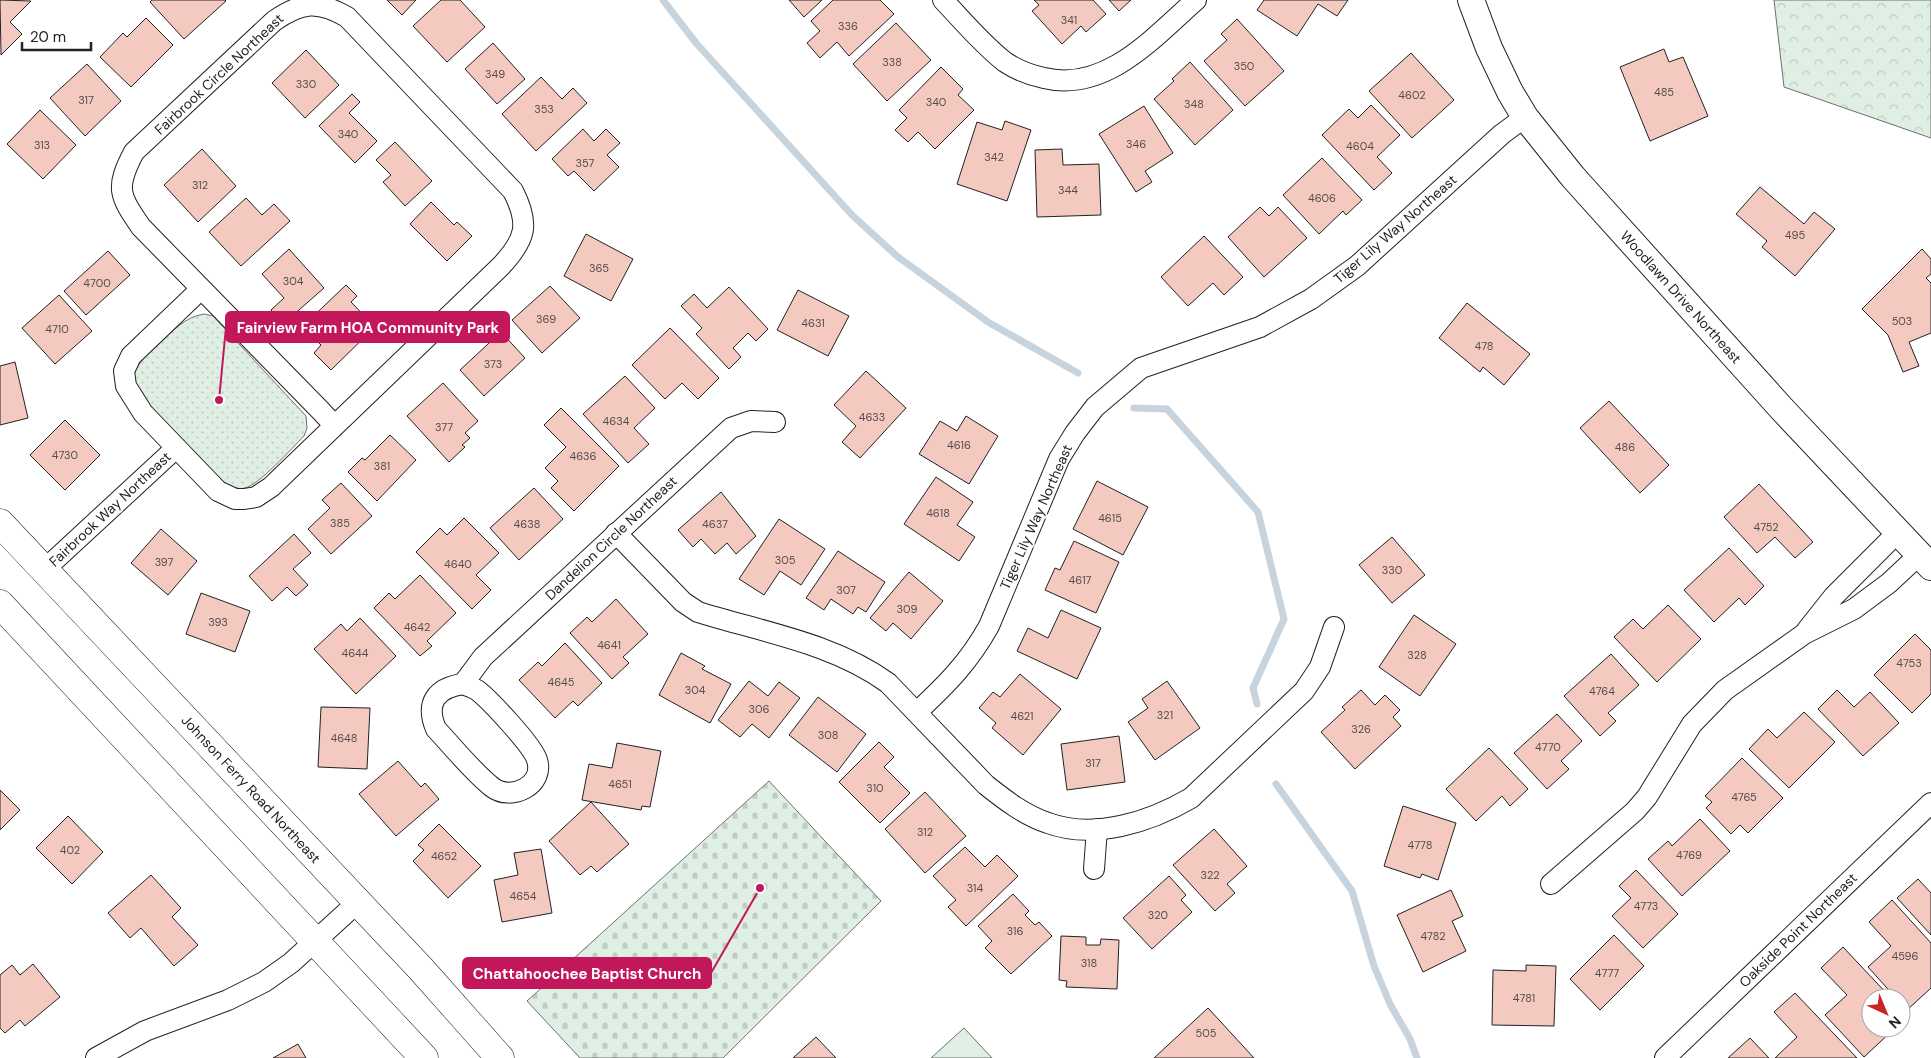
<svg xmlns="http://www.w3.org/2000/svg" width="1931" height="1058" viewBox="0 0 1931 1058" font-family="'DM Sans',sans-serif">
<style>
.grass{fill:url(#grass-dots);stroke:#6f6f6f}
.forest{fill:url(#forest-crowns);stroke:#6f6f6f}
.cemetery{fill:url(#cemetery-stones);stroke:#6f6f6f}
.garden{fill:#e0efe3;stroke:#6f6f6f}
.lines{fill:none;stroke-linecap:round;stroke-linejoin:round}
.stream{stroke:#c7d3dd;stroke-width:7}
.building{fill:#f3c9c0;stroke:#222}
.minor-casing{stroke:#222;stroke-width:22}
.tertiary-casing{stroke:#222;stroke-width:28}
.primary-casing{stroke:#222;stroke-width:29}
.minor{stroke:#fff;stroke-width:20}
.tertiary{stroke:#fff;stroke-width:26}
.primary{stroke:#fff;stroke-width:28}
.labels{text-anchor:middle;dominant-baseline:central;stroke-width:4;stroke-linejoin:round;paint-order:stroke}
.number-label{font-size:11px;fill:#564c4a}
.street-label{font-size:14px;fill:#222;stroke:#fff}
.leader{fill:none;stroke:#c2185b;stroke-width:2}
.callout-dot{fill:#c2185b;stroke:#fff;stroke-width:2}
.callout{fill:#c2185b;stroke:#c2185b;stroke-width:2}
.callout-label{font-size:15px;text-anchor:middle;font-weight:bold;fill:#fff}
</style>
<defs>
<pattern id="grass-dots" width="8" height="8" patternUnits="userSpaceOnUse" patternTransform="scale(1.25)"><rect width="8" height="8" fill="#e0efe3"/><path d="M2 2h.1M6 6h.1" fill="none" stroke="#c0cdc2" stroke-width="1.8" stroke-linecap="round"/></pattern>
<pattern id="forest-crowns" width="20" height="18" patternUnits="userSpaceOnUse" patternTransform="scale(1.25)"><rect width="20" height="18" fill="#e0efe3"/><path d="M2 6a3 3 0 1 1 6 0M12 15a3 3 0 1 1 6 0" fill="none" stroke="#c0cdc2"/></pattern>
<pattern id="cemetery-stones" width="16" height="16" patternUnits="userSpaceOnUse" patternTransform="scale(1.25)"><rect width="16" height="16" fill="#e0efe3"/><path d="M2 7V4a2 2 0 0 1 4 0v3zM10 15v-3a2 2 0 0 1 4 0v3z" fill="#c0cdc2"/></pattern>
</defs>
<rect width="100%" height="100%" fill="#fff"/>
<!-- grass -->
<path class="grass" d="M204,314L213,316L306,416L307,428L304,436C292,448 259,485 245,488C238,490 232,487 226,484C210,467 130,395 134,375C137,363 149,353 158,345C172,332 184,317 204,314Z"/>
<!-- forest -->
<polygon class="forest" points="1774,0 1931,0 1931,138 1784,87"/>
<!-- cemetery -->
<polygon class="cemetery" points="769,781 881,901 723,1058 580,1058 527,1001"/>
<!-- garden -->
<polygon class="garden" points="964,1028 992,1058 931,1058"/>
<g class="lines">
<!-- stream -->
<g class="stream">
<polyline points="663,0 696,43 852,215 898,257 988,322 1078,373"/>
<polyline points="1134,408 1167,409 1258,512 1284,619 1253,688 1257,704"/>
<polyline points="1276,784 1352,891 1374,966 1390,1004 1410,1039 1417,1058"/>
</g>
</g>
<!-- building -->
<g class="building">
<polygon points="0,0 31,1 10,22 22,34 1,55"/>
<polygon points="152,0 225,0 226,1 184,39 150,2"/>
<polygon points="387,0 416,0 402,15"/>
<polygon points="441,0 460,0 485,27 447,62 413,26"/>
<polygon points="789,0 822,0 804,17"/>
<polygon points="833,0 880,0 894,14 849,56 837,42 820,58 807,43 820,31 811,21"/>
<polygon points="1034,0 1093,0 1106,14 1086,32 1081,26 1062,44 1032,11 1039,5"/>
<polygon points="1109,0 1131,0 1119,11"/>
<polygon points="1264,0 1348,0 1337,16 1318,4 1297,36 1257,10"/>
<polygon points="146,18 173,45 131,87 100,57 123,33 127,37"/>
<polygon points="1237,19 1284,71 1245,106 1204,61 1227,40 1221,34"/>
<polygon points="896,23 931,60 887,101 853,64"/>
<polygon points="493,43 525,79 497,104 465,69"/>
<polygon points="1664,49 1669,62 1683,57 1708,116 1650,141 1620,67"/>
<polygon points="306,50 339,85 305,118 272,83"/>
<polygon points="1411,53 1454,100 1412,138 1369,91"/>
<polygon points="1190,62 1233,110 1195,145 1154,99 1174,81 1172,79"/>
<polygon points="87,64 121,101 85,136 50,98"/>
<polygon points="941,67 963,89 958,95 974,110 935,149 918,132 908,142 895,130 907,118 899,110"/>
<polygon points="541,77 562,99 573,88 587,103 536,151 502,114"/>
<polygon points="352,94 360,102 349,113 377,141 355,163 319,126"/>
<polygon points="1371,105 1400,135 1377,157 1392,173 1374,190 1322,135 1349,109 1358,118"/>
<polygon points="1144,106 1173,153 1145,171 1152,182 1136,192 1099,134"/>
<polygon points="40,110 76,145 43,179 7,144"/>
<polygon points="1005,121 1031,130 1007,201 957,184 977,122 1002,130"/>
<polygon points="583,129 594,141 606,129 620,143 607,155 619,167 594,191 574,171 568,176 552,159"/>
<polygon points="395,142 432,181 405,206 383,182 391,175 376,160"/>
<polygon points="202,149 236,186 198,222 164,185"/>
<polygon points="1062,149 1063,165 1099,164 1101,215 1037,217 1035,150"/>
<polygon points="1322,158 1362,200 1346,215 1343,211 1319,234 1283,195"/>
<polygon points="1760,187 1804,224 1814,212 1835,229 1795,276 1762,247 1767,241 1736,214"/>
<polygon points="246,198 262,215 274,204 290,221 241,266 209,232"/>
<polygon points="431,202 454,225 457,222 472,236 447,261 410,224"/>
<polygon points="1260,207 1269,216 1278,207 1307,238 1264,277 1228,237"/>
<polygon points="586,234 633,259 611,301 564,276"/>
<polygon points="1204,236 1243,277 1224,295 1213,283 1188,306 1161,277"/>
<polygon points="289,249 324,288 283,324 271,310 284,298 262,274"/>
<polygon points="1922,249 1931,259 1931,274 1926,278 1931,283 1931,333 1909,342 1919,366 1903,372 1888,335 1862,309"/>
<polygon points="108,251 130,275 86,315 64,291"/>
<polygon points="346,285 357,296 351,302 375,327 331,370 314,353 321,345 303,326"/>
<polygon points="550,286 580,318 542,353 512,320"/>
<polygon points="729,287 768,329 756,341 748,333 733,348 741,357 729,369 696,334 702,328 681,306 694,294 707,308"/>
<polygon points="798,290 849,316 828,356 777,330"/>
<polygon points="59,295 92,331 55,364 22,328"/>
<polygon points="1467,303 1530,354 1504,385 1483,367 1480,372 1439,338"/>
<polygon points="670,328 719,378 698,399 682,383 665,399 632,365"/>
<polygon points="501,332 525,358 484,396 460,370"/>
<polygon points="15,362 28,418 0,425 0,366"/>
<polygon points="866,371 906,408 860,458 842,442 856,426 834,405"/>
<polygon points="625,376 655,408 634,428 649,444 628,463 583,414"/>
<polygon points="443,383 478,421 465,433 470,438 462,445 465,447 449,462 407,416"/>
<polygon points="1609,401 1669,465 1640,493 1580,428"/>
<polygon points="561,408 619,466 574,511 551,488 558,481 545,468 566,447 544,425"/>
<polygon points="966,416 998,436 969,484 919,454 940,421 957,431"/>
<polygon points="65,420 100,455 65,490 30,455"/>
<polygon points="390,435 416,460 377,501 348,472 362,458 365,460"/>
<polygon points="936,477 973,502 957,525 975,537 959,561 904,524"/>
<polygon points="1097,481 1148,507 1123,555 1073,529"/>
<polygon points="341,483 372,516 331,554 308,529 330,508 322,500"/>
<polygon points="1759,484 1813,542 1795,558 1775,537 1757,553 1724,517"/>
<polygon points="534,488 563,519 519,560 490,528"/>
<polygon points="721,492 756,536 736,554 727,543 715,554 701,539 693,547 678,530"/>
<polygon points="464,518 499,553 476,575 491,590 472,609 416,552 440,528 447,535"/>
<polygon points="779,519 825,549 801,585 780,571 764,595 739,579"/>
<polygon points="161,529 197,561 168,595 131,563"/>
<polygon points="294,534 311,553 293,569 308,585 296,596 287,587 272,601 249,576"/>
<polygon points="1392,537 1425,575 1392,603 1359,565"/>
<polygon points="1074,541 1119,562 1096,613 1045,590 1055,568 1060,570"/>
<polygon points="1729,548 1764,586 1745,605 1739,598 1714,622 1684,590"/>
<polygon points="838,551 885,582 866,612 858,607 853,614 831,599 824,610 806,598"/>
<polygon points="909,572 943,601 911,639 893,623 886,631 870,618"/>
<polygon points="420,575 456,613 427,641 432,646 420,656 374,608 389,593 395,599"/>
<polygon points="201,593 250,611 235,652 186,634"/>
<polygon points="616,599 648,634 623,657 629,663 612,679 570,633 587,617 592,622"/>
<polygon points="1668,605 1701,639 1657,682 1614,637 1633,619 1643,629"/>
<polygon points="1061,610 1101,628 1077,679 1017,651 1028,628 1048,638"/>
<polygon points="1414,615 1456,644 1420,696 1379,667"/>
<polygon points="360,618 396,656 356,694 314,649 341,624 347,631"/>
<polygon points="1915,634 1931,650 1931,694 1912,713 1874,675"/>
<polygon points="565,643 602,683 578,706 573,701 555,718 519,680 538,662 542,666"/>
<polygon points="681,653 705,666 702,669 731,684 710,723 659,695"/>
<polygon points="1611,654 1639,685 1608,713 1616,721 1600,736 1564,696"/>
<polygon points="1020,674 1061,709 1023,755 992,728 996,723 979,708 993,692 1000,697"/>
<polygon points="749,681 768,696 779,682 800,698 769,738 752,724 740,737 718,720"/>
<polygon points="1167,681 1200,728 1155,760 1128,722 1148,708 1142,699"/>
<polygon points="1361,690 1375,705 1385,695 1400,710 1393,717 1401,726 1355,769 1321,732 1345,710 1342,707"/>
<polygon points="1837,690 1854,707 1870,692 1899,723 1863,756 1818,709"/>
<polygon points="818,697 866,734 837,772 789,735"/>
<polygon points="321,707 370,708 367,769 318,767"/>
<polygon points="1804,712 1835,742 1789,788 1749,749 1768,729 1777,738"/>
<polygon points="1557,714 1582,741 1561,761 1569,769 1547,789 1514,753"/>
<polygon points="1119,736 1125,782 1067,790 1061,744"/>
<polygon points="879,742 894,757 884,767 910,793 880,823 839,782"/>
<polygon points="617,743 661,751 650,807 642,806 641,810 582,800 589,764 612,768"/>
<polygon points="1489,748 1528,789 1510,806 1502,796 1476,821 1446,789"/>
<polygon points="1742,758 1783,798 1748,833 1740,825 1731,834 1706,808 1712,802 1705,796"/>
<polygon points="398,761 421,787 425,783 439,799 396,836 359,794"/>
<polygon points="0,790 20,810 0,830"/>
<polygon points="925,792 966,836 925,873 885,829"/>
<polygon points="591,802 629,844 597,872 591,866 580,875 549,841"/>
<polygon points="1403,806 1456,823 1438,880 1422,874 1420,878 1384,866"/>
<polygon points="68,816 103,852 72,884 36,848"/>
<polygon points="1700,819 1730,851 1682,896 1648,859 1668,841 1672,846"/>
<polygon points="439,824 481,866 448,898 413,861 424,850 418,845"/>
<polygon points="1214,829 1247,866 1227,884 1235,893 1215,911 1173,865"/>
<polygon points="965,847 985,867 997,855 1018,876 966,926 948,907 956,900 933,876"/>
<polygon points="541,849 552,913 502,922 494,880 518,875 514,853"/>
<polygon points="1636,870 1678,914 1643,948 1612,916 1631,898 1619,886"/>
<polygon points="151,875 181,908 172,917 198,945 174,966 141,928 130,938 108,913"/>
<polygon points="1169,876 1186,895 1181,900 1192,912 1152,949 1123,918"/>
<polygon points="1918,879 1931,893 1931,935 1897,898"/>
<polygon points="1451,890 1463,916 1452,921 1466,951 1423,972 1397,915"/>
<polygon points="1013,894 1029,911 1025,915 1035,925 1039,922 1052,936 1011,974 985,948 992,941 978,926"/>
<polygon points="1892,900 1931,943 1931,988 1907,1010 1901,1004 1901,998 1896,998 1868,967 1891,946 1869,922"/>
<polygon points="1614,935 1644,966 1600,1010 1570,979"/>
<polygon points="1061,936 1086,937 1086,945 1100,945 1101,939 1119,940 1117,989 1066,987 1067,981 1059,980"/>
<polygon points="1843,947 1891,998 1871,998 1871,1028 1895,1028 1864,1057 1825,1015 1847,995 1821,968"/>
<polygon points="33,964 60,997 25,1026 20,1020 5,1033 0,1028 0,975 12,965 20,975"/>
<polygon points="1526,965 1556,966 1554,1026 1492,1025 1493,970 1526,971"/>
<polygon points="1795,993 1857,1058 1775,1058 1797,1037 1774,1012"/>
<polygon points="1208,1008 1254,1058 1154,1058"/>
<polygon points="1901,1009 1908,1016 1901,1022"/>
<polygon points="816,1037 836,1058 793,1058"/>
<polygon points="1750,1038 1769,1058 1728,1058"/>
<polygon points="298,1044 306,1058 273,1058"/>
</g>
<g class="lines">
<defs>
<g id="minor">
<path d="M943,0C963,21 982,44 1005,62C1017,70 1030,75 1044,78C1106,93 1154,37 1196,0"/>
<path d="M201,289L131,356L124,371L126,386L143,413L218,491L235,499H244L256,497L271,487L501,266C526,239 530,224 513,191L347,17C318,0 301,2 274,21L134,152C115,188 119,195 141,227L320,410L334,425"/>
<path d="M616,533L683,602L698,612C762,632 833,643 888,683L986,785C1005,800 1024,815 1048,823C1094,840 1150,822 1191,798L1304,691L1320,667L1334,627"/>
<polyline points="44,570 176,448"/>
<polyline points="1807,630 1834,596 1898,532"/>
<polyline points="463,684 483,657 731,428 751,421 775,422"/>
<path d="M463,684C468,686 473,688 477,690C490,700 533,746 537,760C545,785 511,802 492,787C472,771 454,748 436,729C425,703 436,688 463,684Z"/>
<path d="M917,712C947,684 969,662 989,626L1059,459L1075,433L1095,407L1141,368L1260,327L1311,299L1357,266L1502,134L1525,117"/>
<polyline points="1094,869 1097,829"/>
<polyline points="1551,884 1635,811 1647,797 1692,724 1725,690 1804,634 1854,609 1889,583 1919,555"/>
<polyline points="96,1058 145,1031 228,1000 264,982 291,963 358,902"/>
<polyline points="1665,1058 1931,803"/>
</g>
<polyline id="tertiary" points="1471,0 1489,48 1510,92 1525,117 1573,177 1782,409 1931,567"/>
<g id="primary">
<polyline points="0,523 421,969 500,1058"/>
<polyline points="0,604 424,1058"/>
</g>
</defs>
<!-- minor casing -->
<use href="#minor" class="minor-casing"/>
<!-- tertiary casing -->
<use href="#tertiary" class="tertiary-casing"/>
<!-- primary casing -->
<use href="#primary" class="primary-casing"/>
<!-- minor -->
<use href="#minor" class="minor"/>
<!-- tertiary -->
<use href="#tertiary" class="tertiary"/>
<!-- primary -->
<use href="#primary" class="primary"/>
</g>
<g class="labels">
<!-- number labels -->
<g class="number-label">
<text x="1069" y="20">341</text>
<text x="848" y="26">336</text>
<text x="892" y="62">338</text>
<text x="1244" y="66">350</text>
<text x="495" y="74">349</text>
<text x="306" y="84">330</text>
<text x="1664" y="92">485</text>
<text x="1412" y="95">4602</text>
<text x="86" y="100">317</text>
<text x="936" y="102">340</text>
<text x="1194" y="104">348</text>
<text x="544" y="109">353</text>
<text x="348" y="134">340</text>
<text x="1136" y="144">346</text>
<text x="42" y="145">313</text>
<text x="1360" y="146">4604</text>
<text x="994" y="157">342</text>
<text x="585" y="163">357</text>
<text x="200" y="185">312</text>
<text x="1068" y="190">344</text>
<text x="1322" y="198">4606</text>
<text x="1795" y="235">495</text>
<text x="599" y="268">365</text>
<text x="293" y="281">304</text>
<text x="97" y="283">4700</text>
<text x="546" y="319">369</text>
<text x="1902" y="321">503</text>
<text x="813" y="323">4631</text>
<text x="57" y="329">4710</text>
<text x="1484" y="346">478</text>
<text x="493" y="364">373</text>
<text x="872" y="417">4633</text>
<text x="616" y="421">4634</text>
<text x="444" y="427">377</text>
<text x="959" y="445">4616</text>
<text x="1625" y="447">486</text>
<text x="65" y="455">4730</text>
<text x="583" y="456">4636</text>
<text x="382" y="466">381</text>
<text x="938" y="513">4618</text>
<text x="1110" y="518">4615</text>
<text x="340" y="523">385</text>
<text x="527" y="524">4638</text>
<text x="715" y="524">4637</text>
<text x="1766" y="527">4752</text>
<text x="785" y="560">305</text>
<text x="164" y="562">397</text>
<text x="458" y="564">4640</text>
<text x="1392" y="570">330</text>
<text x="1080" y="580">4617</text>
<text x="846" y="590">307</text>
<text x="907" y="609">309</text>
<text x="218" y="622">393</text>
<text x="417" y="627">4642</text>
<text x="609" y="645">4641</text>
<text x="355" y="653">4644</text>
<text x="1417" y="655">328</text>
<text x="1909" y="663">4753</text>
<text x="561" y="682">4645</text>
<text x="695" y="690">304</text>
<text x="1602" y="691">4764</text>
<text x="759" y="709">306</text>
<text x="1165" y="715">321</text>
<text x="1022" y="716">4621</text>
<text x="1361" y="729">326</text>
<text x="828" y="735">308</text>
<text x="344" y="738">4648</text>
<text x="1548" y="747">4770</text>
<text x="1093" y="763">317</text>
<text x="620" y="784">4651</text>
<text x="875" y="788">310</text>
<text x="1744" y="797">4765</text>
<text x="925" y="832">312</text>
<text x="1420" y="845">4778</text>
<text x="70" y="850">402</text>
<text x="1689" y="855">4769</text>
<text x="444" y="856">4652</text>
<text x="1210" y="875">322</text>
<text x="975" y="888">314</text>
<text x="523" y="896">4654</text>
<text x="1646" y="906">4773</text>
<text x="1158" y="915">320</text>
<text x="1015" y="931">316</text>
<text x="1433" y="936">4782</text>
<text x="1905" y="956">4596</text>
<text x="1089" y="963">318</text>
<text x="1607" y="973">4777</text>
<text x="1524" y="998">4781</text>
<text x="1206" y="1033">505</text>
</g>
<!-- street labels -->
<g class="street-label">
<text transform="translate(219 74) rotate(-43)">Fairbrook Circle Northeast</text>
<text transform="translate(1395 229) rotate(-41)">Tiger Lily Way Northeast</text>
<text transform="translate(1681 297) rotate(48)">Woodlawn Drive Northeast</text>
<text transform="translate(110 509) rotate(-43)">Fairbrook Way Northeast</text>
<text transform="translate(1036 517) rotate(-66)">Tiger Lily Way Northeast</text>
<text transform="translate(611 538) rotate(-43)">Dandelion Circle Northeast</text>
<text transform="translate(251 789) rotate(47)">Johnson Ferry Road Northeast</text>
<text transform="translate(1798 930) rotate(-44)">Oakside Point Northeast</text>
</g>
</g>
<!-- callouts -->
<path class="leader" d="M219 400L226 327M760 888L711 973"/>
<g class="callout-dot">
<circle cx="219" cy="400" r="5"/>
<circle cx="760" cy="888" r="5"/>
</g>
<g class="callout">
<rect x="226" y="312" width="283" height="30" rx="5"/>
<rect x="463" y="958" width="248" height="30" rx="5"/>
</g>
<g class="callout-label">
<text x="368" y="333">Fairview Farm HOA Community Park</text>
<text x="587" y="979">Chattahoochee Baptist Church</text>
</g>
<!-- north arrow -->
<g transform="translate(1886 1013) rotate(136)"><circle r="24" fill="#ffffff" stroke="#a7a7a7"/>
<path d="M0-4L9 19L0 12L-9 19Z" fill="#c62828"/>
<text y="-8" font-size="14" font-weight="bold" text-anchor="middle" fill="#222222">N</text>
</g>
<!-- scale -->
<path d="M22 42v8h69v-8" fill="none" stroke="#222222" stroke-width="2.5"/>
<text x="30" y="42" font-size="15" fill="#222222" stroke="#ffffff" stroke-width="4" paint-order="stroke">20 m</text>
</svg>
